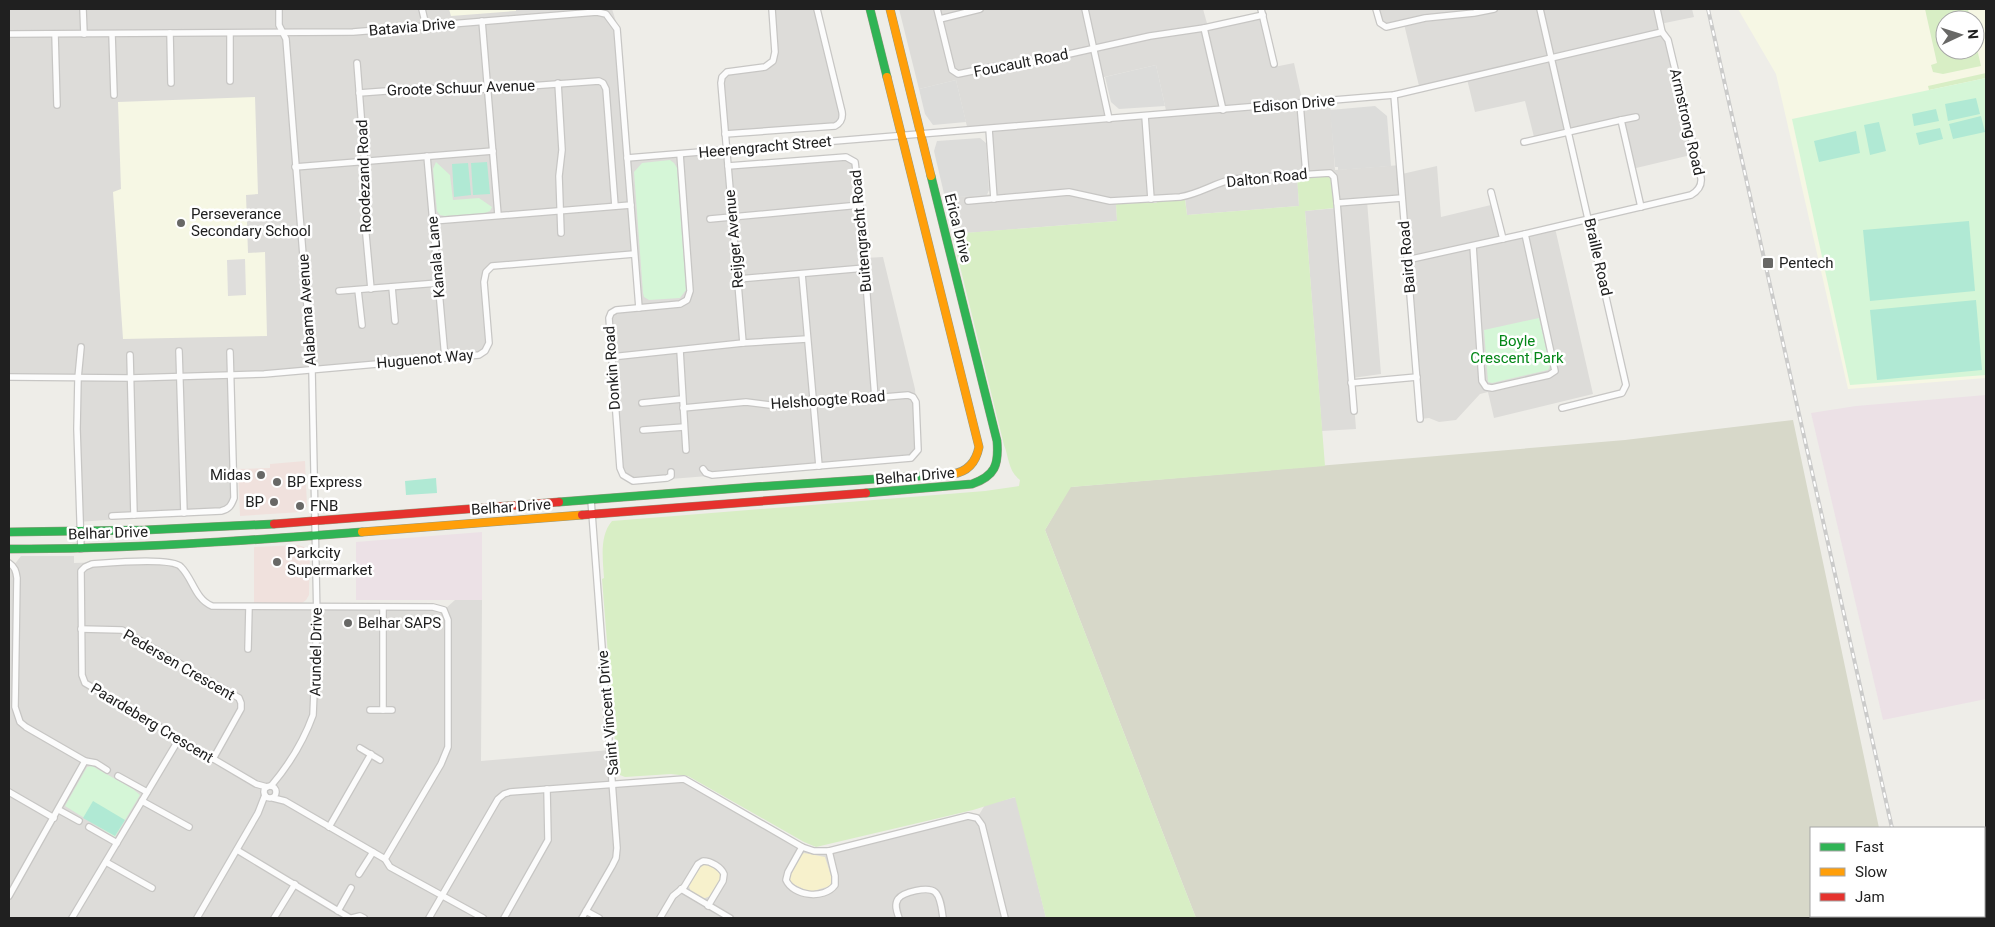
<svg xmlns="http://www.w3.org/2000/svg" width="1995" height="927" viewBox="0 0 1995 927" font-family="Roboto,sans-serif">
<style>
.residential{fill:#dddcd9;fill-rule:evenodd}
.commercial{fill:#f0e1dd}
.industrial{fill:#ece1e6}
.education{fill:#f6f7e4;fill-rule:evenodd}
.religious{fill:#dcdcda}
.construction{fill:#d7d8c9}
.grass{fill:#d8eec5}
.sand{fill:#f7f1cc}
.park{fill:#d5f6d7}
.pitch{fill:#b0e9d4}
.parking{fill:#dfdedc}
.lines{fill:none;stroke-linecap:round;stroke-linejoin:round}
.street-casing{stroke:#c7c6c4;stroke-width:8}
.fast-casing{stroke:#95997f;stroke-width:9}
.slow-casing{stroke:#95997f;stroke-width:9}
.jam-casing{stroke:#95997f;stroke-width:9}
.street{stroke:#fcfcfc;stroke-width:5.5}
.fast{stroke:#30b455;stroke-width:8}
.slow{stroke:#ff9f0a;stroke-width:8}
.jam{stroke:#e5322d;stroke-width:8}
.rail-casing{stroke:#cbcbca;stroke-width:4}
.rail{stroke:#fff;stroke-width:2;stroke-dasharray:5.5;stroke-linecap:butt}
.poi-dot{fill:#686866;stroke:#fff;stroke-width:2}
.labels{text-anchor:middle;dominant-baseline:central;stroke-width:5;stroke-linejoin:round;paint-order:stroke}
.street-label{font-size:15px;fill:#202020;stroke:#fff}
.poi-label{font-size:15px;fill:#202020;stroke:#fff;text-anchor:start}
.park-label{font-size:15px;fill:#048718;stroke:#fff}
</style>
<rect width="100%" height="100%" fill="#eeede8"/>
<!-- residential -->
<g class="residential">
<polygon points="9,9 612,9 618,28 627,159 728,151 729,165 846,155 857,163 865,258 883,257 915,389 919,448 908,460 633,482 622,477 611,312 638,307 634,256 497,265 485,276 491,338 486,352 233,376 235,499 229,511 78,522 76,380 9,379"/>
<polygon points="771,9 817,9 843,112 840,123 724,135 723,74 765,67 773,61"/>
<path d="M899,9H1203L1208,27L1262,16L1274,67L1294,63L1303,104L1330,102L1335,170L1401,165L1402,174L1437,166L1441,217L1491,205L1500,240L1555,228L1593,394L1494,418L1488,392L1480,394L1456,420L1439,422L1429,418L1421,419L1403,198L1367,201L1381,374L1352,378L1356,429L1322,431L1305,211L1337,208L1334,171L1297,174L1299,206L1187,215L1185,197L1116,202L1117,221L954,234L945,198L993,194L988,129L968,131L956,80L919,89ZM1156,65L1167,115L1109,119L1100,78Z"/>
<polygon points="1376,9 1692,9 1694,17 1660,24 1667,40 1695,154 1632,169 1620,120 1575,131 1567,129 1534,137 1525,101 1475,112 1467,79 1420,90 1404,24 1384,27"/>
<polygon points="21,556 74,556 74,563 163,560 176,562 202,599 212,605 445,609 455,600 482,600 481,761 610,750 612,782 685,779 803,847 820,851 967,816 977,818 985,805 1016,797 1046,918 9,918 9,562 14,565"/>
</g>
<!-- commercial -->
<g class="commercial">
<polygon points="305,461 307,506 302,512 240,516 238,469 270,468 270,464"/>
<polygon points="298,545 304,547 310,552 309,595 306,600 302,603 254,603 254,547"/>
</g>
<!-- industrial -->
<g class="industrial">
<polygon points="1986,395 1986,699 1883,720 1811,413 1856,406"/>
<polygon points="482,532 482,600 356,600 356,542"/>
</g>
<!-- education -->
<g class="education">
<polygon points="449,9 516,9 516,11 451,16"/>
<path d="M1738,9H1986V378L1848,389L1776,74ZM1945,20H1975V50H1945Z"/>
<polygon points="255,97 258,194 246,195 248,253 265,252 267,336 123,339 113,192 121,189 118,102"/>
</g>
<!-- religious -->
<g class="religious">
<polygon points="1156,65 1165,106 1119,109 1111,102 1105,77"/>
<polygon points="956,80 966,122 933,125 925,114 919,89"/>
<polygon points="1375,106 1387,116 1391,166 1338,170 1338,167 1335,167 1330,110"/>
<polygon points="980,138 986,143 989,190 987,195 945,198 934,151 937,141"/>
</g>
<!-- construction -->
<polygon class="construction" points="1793,420 1879,828 1811,828 1811,916 1897,916 1898,918 1196,918 1045,530 1070,487 1625,440"/>
<!-- grass -->
<g class="grass">
<polygon points="1925,9 1968,9 1970,20 1945,20 1945,50 1975,50 1975,40 1981,66 1943,74 1933,72 1931,65 1937,63"/>
<polygon points="1986,73 1986,78 1929,90 1928,86"/>
<path d="M1297,176H1330L1332,179L1334,208L1305,211L1325,466L1071,487L1045,530L1196,918H1046L1015,797L973,810L816,847L804,842L688,776L671,774L625,777L620,775L617,767L602,579L604,578C603,560 599,536 612,521L985,491L1019,486L1020,480C1008,471 1009,457 1004,445L952,234L1117,221L1116,204L1144,202L1156,203L1160,200L1185,199L1187,215L1299,206Z"/>
</g>
<!-- sand -->
<g class="sand">
<polygon points="804,853 825,857 832,879 830,886 810,892 791,883 789,876 800,856"/>
<polygon points="704,864 710,865 719,871 721,879 710,896 703,899 691,892 689,886 699,867"/>
</g>
<!-- park -->
<g class="park">
<polygon points="1986,78 1986,375 1850,385 1792,119"/>
<polygon points="670,160 674,163 677,168 686,290 680,298 649,300 644,297 643,293 634,172 642,163"/>
<polygon points="436,162 450,175 453,200 479,198 492,207 490,211 485,213 445,216 440,215 437,211 433,169"/>
<polygon points="1539,318 1550,366 1548,370 1492,383 1488,382 1484,330"/>
<polygon points="92,766 133,789 140,795 115,837 65,806 87,767"/>
</g>
<!-- pitch -->
<g class="pitch">
<polygon points="1976,98 1980,114 1948,121 1945,104"/>
<polygon points="1936,109 1939,121 1914,126 1912,114"/>
<polygon points="1981,116 1985,132 1953,139 1949,124"/>
<polygon points="1879,122 1886,151 1870,155 1864,125"/>
<polygon points="1940,128 1943,139 1919,145 1916,133"/>
<polygon points="1856,131 1860,153 1819,162 1814,141"/>
<polygon points="487,162 490,194 473,195 471,163"/>
<polygon points="468,163 471,195 454,197 452,164"/>
<polygon points="1969,221 1975,291 1870,301 1863,230"/>
<polygon points="1976,300 1982,370 1877,380 1870,310"/>
<polygon points="436,478 437,493 406,495 405,481"/>
<polygon points="93,801 125,820 115,836 83,818"/>
</g>
<!-- parking -->
<polygon class="parking" points="245,259 246,295 228,296 227,260"/>
<g class="lines">
<defs>
<g id="street">
<polyline points="83,9 84,34"/>
<polyline points="422,9 426,26"/>
<polyline points="937,9 952,70 958,74 992,67 1033,62 1150,36 1204,28 1263,15"/>
<polyline points="1085,9 1109,119"/>
<polyline points="1261,9 1274,64"/>
<polyline points="1376,9 1380,23 1386,27 1425,18 1474,13 1494,9"/>
<polyline points="1540,9 1626,385 1622,393 1562,408"/>
<polyline points="940,19 980,9"/>
<polyline points="482,21 498,215"/>
<polyline points="1204,28 1223,110"/>
<polyline points="170,33 171,83"/>
<polyline points="230,33 230,81"/>
<polyline points="9,34 353,32 597,12 606,14 617,29 639,308"/>
<polyline points="55,34 57,105"/>
<polyline points="112,34 114,95"/>
<polyline points="357,63 367,193 365,224 371,289"/>
<polyline points="558,83 562,150 559,176 561,233"/>
<polyline points="359,93 427,88 458,91 599,81 603,83 606,89 615,206"/>
<polyline points="1394,95 1420,419"/>
<polyline points="1300,104 1306,173"/>
<polyline points="1145,116 1151,199"/>
<polyline points="1621,120 1636,117"/>
<polyline points="989,129 994,199"/>
<path d="M725,134L835,126C841,123 843,119 842,112L817,9"/>
<polyline points="1524,142 1621,120 1641,207"/>
<polyline points="427,156 445,358"/>
<polyline points="627,158 1394,95 1662,32"/>
<polyline points="728,166 846,157 855,162 860,205 875,398"/>
<polyline points="295,167 493,151"/>
<polyline points="1491,192 1503,239"/>
<path d="M968,201L1069,192L1110,201L1180,197C1199,194 1215,183 1233,179L1330,173L1334,177L1337,203L1354,411"/>
<polyline points="1337,203 1402,198"/>
<polyline points="710,219 860,205"/>
<polyline points="433,221 631,205"/>
<polyline points="1473,246 1482,381 1486,387 1492,388 1549,375 1555,371 1525,234"/>
<path d="M1407,260L1525,234L1691,195C1698,191 1702,186 1701,178L1668,40L1662,32L1657,9"/>
<polyline points="802,274 819,466"/>
<polyline points="738,279 865,268"/>
<polyline points="392,287 395,321"/>
<polyline points="358,290 362,325"/>
<polyline points="339,291 438,283"/>
<polyline points="743,343 721,83 722,77 727,72 765,67 773,61 775,52 772,9"/>
<polyline points="81,347 78,378 77,429 81,549"/>
<polyline points="680,350 686,450"/>
<polyline points="179,351 184,513"/>
<polyline points="130,355 134,515"/>
<polyline points="611,357 743,343 807,339"/>
<polyline points="9,377 131,378 264,374 479,355 485,351 489,343 484,282 486,272 492,266 634,254"/>
<polyline points="1351,383 1417,377"/>
<polyline points="642,403 682,399"/>
<polyline points="683,408 746,402 778,406 908,395 913,397 916,402 918,450 911,458 712,475 706,473 703,469"/>
<polyline points="643,430 684,427"/>
<polyline points="671,472 671,476 667,478 633,481 623,475 620,468 609,318 611,313 616,310 680,304 687,300 690,291 680,154"/>
<path d="M112,516L221,511C229,509 231,506 234,498L230,352"/>
<path d="M9,563C15,567 16,571 17,578L15,707L20,722L26,727L85,761L96,763L107,770"/>
<polyline points="81,629 122,630 239,698 241,703 241,709 213,759"/>
<polyline points="248,649 249,607"/>
<polyline points="370,710 392,710"/>
<polyline points="383,710 383,607"/>
<polyline points="360,748 380,760"/>
<polyline points="118,776 147,792"/>
<circle cx="270" cy="792" r="6"/>
<path d="M271,786C288,766 304,740 313,715L317,621L312,370L286,39L279,25V9"/>
<path d="M267,787L256,784L85,683L82,675L81,571L85,567L92,564C108,563 172,557 181,567C193,579 195,599 212,606L433,607L444,610L448,620V747L441,764L385,859"/>
<polyline points="9,792 54,818"/>
<polyline points="273,798 285,801 385,859 390,867 483,918"/>
<polyline points="142,801 189,827"/>
<polyline points="59,810 79,821"/>
<polyline points="89,827 117,843"/>
<polyline points="329,827 371,754"/>
<path d="M802,847L788,872L786,880C793,896 824,900 835,885V876L829,851"/>
<polyline points="237,850 350,918"/>
<polyline points="106,862 152,888"/>
<polyline points="359,874 373,852"/>
<polyline points="681,889 730,918"/>
<polyline points="9,896 85,761"/>
<polyline points="338,911 351,888"/>
<polyline points="586,911 599,918"/>
<polyline points="72,918 179,739"/>
<polyline points="197,918 258,813 265,795"/>
<polyline points="274,918 295,884"/>
<polyline points="352,918 360,916 364,918"/>
<polyline points="429,918 498,799 504,794 510,792 684,779 802,847 814,851 829,851 968,816 977,818 982,825 1005,918"/>
<polyline points="504,918 548,840 547,789"/>
<polyline points="582,918 612,866 616,858 617,848 591,500"/>
<path d="M660,918L673,896L684,887L698,864L703,861C711,861 721,867 724,874L723,881L708,906"/>
<path d="M899,918C897,912 894,905 898,899C903,892 928,886 935,892C941,897 942,911 943,918"/>
</g>
<g id="fast">
<polyline points="870,9 887,77"/>
<path d="M866,493L972,484C995,476 999,465 997,441L931,176"/>
<polyline points="559,502 753,487 952,474"/>
<polyline points="9,532 145,530 274,524"/>
<path d="M9,549C127,549 244,541 362,532"/>
</g>
<g id="slow">
<polyline points="890,9 931,176"/>
<path d="M887,77L979,447C976,462 968,472 952,474"/>
<polyline points="362,532 582,515"/>
</g>
<g id="jam">
<polyline points="582,515 866,493"/>
<polyline points="274,524 559,502"/>
</g>
</defs>
<!-- street casing -->
<use href="#street" class="street-casing"/>
<!-- fast casing -->
<use href="#fast" class="fast-casing"/>
<!-- slow casing -->
<use href="#slow" class="slow-casing"/>
<!-- jam casing -->
<use href="#jam" class="jam-casing"/>
<!-- street -->
<use href="#street" class="street"/>
<!-- fast -->
<use href="#fast" class="fast"/>
<!-- slow -->
<use href="#slow" class="slow"/>
<!-- jam -->
<use href="#jam" class="jam"/>
<defs>
<g id="rail">
<polyline points="1708,9 1892,828"/>
<polyline points="1912,916 1913,918"/>
</g>
</defs>
<!-- rail casing -->
<use href="#rail" class="rail-casing"/>
<!-- rail -->
<use href="#rail" class="rail"/>
</g>
<!-- markers -->
<g class="poi-dot">
<circle cx="181" cy="223" r="5"/>
<rect x="1762" y="257" width="12" height="12" rx="2.5"/>
<circle cx="261" cy="475" r="5"/>
<circle cx="277" cy="482" r="5"/>
<circle cx="274" cy="502" r="5"/>
<circle cx="300" cy="506" r="5"/>
<circle cx="277" cy="562" r="5"/>
<circle cx="348" cy="623" r="5"/>
</g>
<g class="labels">
<!-- street labels -->
<g class="street-label">
<text transform="translate(412 27) rotate(-5)">Batavia Drive</text>
<text transform="translate(1021 63) rotate(-11)">Foucault Road</text>
<text transform="translate(461 88) rotate(-2)">Groote Schuur Avenue</text>
<text transform="translate(1294 104) rotate(-5)">Edison Drive</text>
<text transform="translate(1687 122) rotate(77)">Armstrong Road</text>
<text transform="translate(765 147) rotate(-5)">Heerengracht Street</text>
<text transform="translate(364 176) rotate(-92)">Roodezand Road</text>
<text transform="translate(1267 178) rotate(-6)">Dalton Road</text>
<text transform="translate(958 228) rotate(76)">Erica Drive</text>
<text transform="translate(861 231) rotate(-95)">Buitengracht Road</text>
<text transform="translate(734 239) rotate(-95)">Reijger Avenue</text>
<text transform="translate(436 257) rotate(-95)">Kanala Lane</text>
<text transform="translate(1407 257) rotate(-95)">Baird Road</text>
<text transform="translate(1598 257) rotate(77)">Braille Road</text>
<text transform="translate(307 310) rotate(-94)">Alabama Avenue</text>
<text transform="translate(425 359) rotate(-5)">Huguenot Way</text>
<text transform="translate(612 368) rotate(-94)">Donkin Road</text>
<text transform="translate(828 400) rotate(-4)">Helshoogte Road</text>
<text transform="translate(915 476) rotate(-5)">Belhar Drive</text>
<text transform="translate(511 507) rotate(-4)">Belhar Drive</text>
<text transform="translate(108 533) rotate(-2)">Belhar Drive</text>
<text transform="translate(316 652) rotate(-89)">Arundel Drive</text>
<text transform="translate(179 665) rotate(30)">Pedersen Crescent</text>
<text transform="translate(608 713) rotate(-95)">Saint Vincent Drive</text>
<text transform="translate(152 723) rotate(31)">Paardeberg Crescent</text>
</g>
<!-- poi labels -->
<g class="poi-label">
<text x="191" y="214">Perseverance<tspan x="191" dy="17">Secondary School</tspan></text>
<text x="1779" y="263">Pentech</text>
<text x="251" y="475" text-anchor="end">Midas</text>
<text x="287" y="482">BP Express</text>
<text x="264" y="502" text-anchor="end">BP</text>
<text x="310" y="506">FNB</text>
<text x="287" y="553">Parkcity<tspan x="287" dy="17">Supermarket</tspan></text>
<text x="358" y="623">Belhar SAPS</text>
</g>
<!-- park labels -->
<g class="park-label">
<text x="1517" y="341">Boyle<tspan x="1517" dy="17">Crescent Park</tspan></text>
</g>
</g>
<!-- border -->
<rect width="1995" height="927" fill="none" stroke="#202020" stroke-width="20"/>
<!-- legend -->
<rect x="1810" y="827" width="175" height="90" fill="#ffffff" stroke="#a6a6a6"/>
<rect x="1820" y="843" width="25" height="8" fill="#30b455" stroke="#a6a6a6"/>
<text x="1855" y="852" font-size="15" fill="#202020">Fast</text>
<rect x="1820" y="868" width="25" height="8" fill="#ff9f0a" stroke="#a6a6a6"/>
<text x="1855" y="877" font-size="15" fill="#202020">Slow</text>
<rect x="1820" y="893" width="25" height="8" fill="#e5322d" stroke="#a6a6a6"/>
<text x="1855" y="902" font-size="15" fill="#202020">Jam</text>
<!-- north arrow -->
<g transform="translate(1960 35) rotate(86)"><circle r="24" fill="#ffffff" stroke="#a6a6a6"/>
<path d="M0-4L9 19L0 12L-9 19Z" fill="#686866"/>
<text y="-8" font-size="14" font-weight="bold" text-anchor="middle" fill="#202020">N</text>
</g>
</svg>
